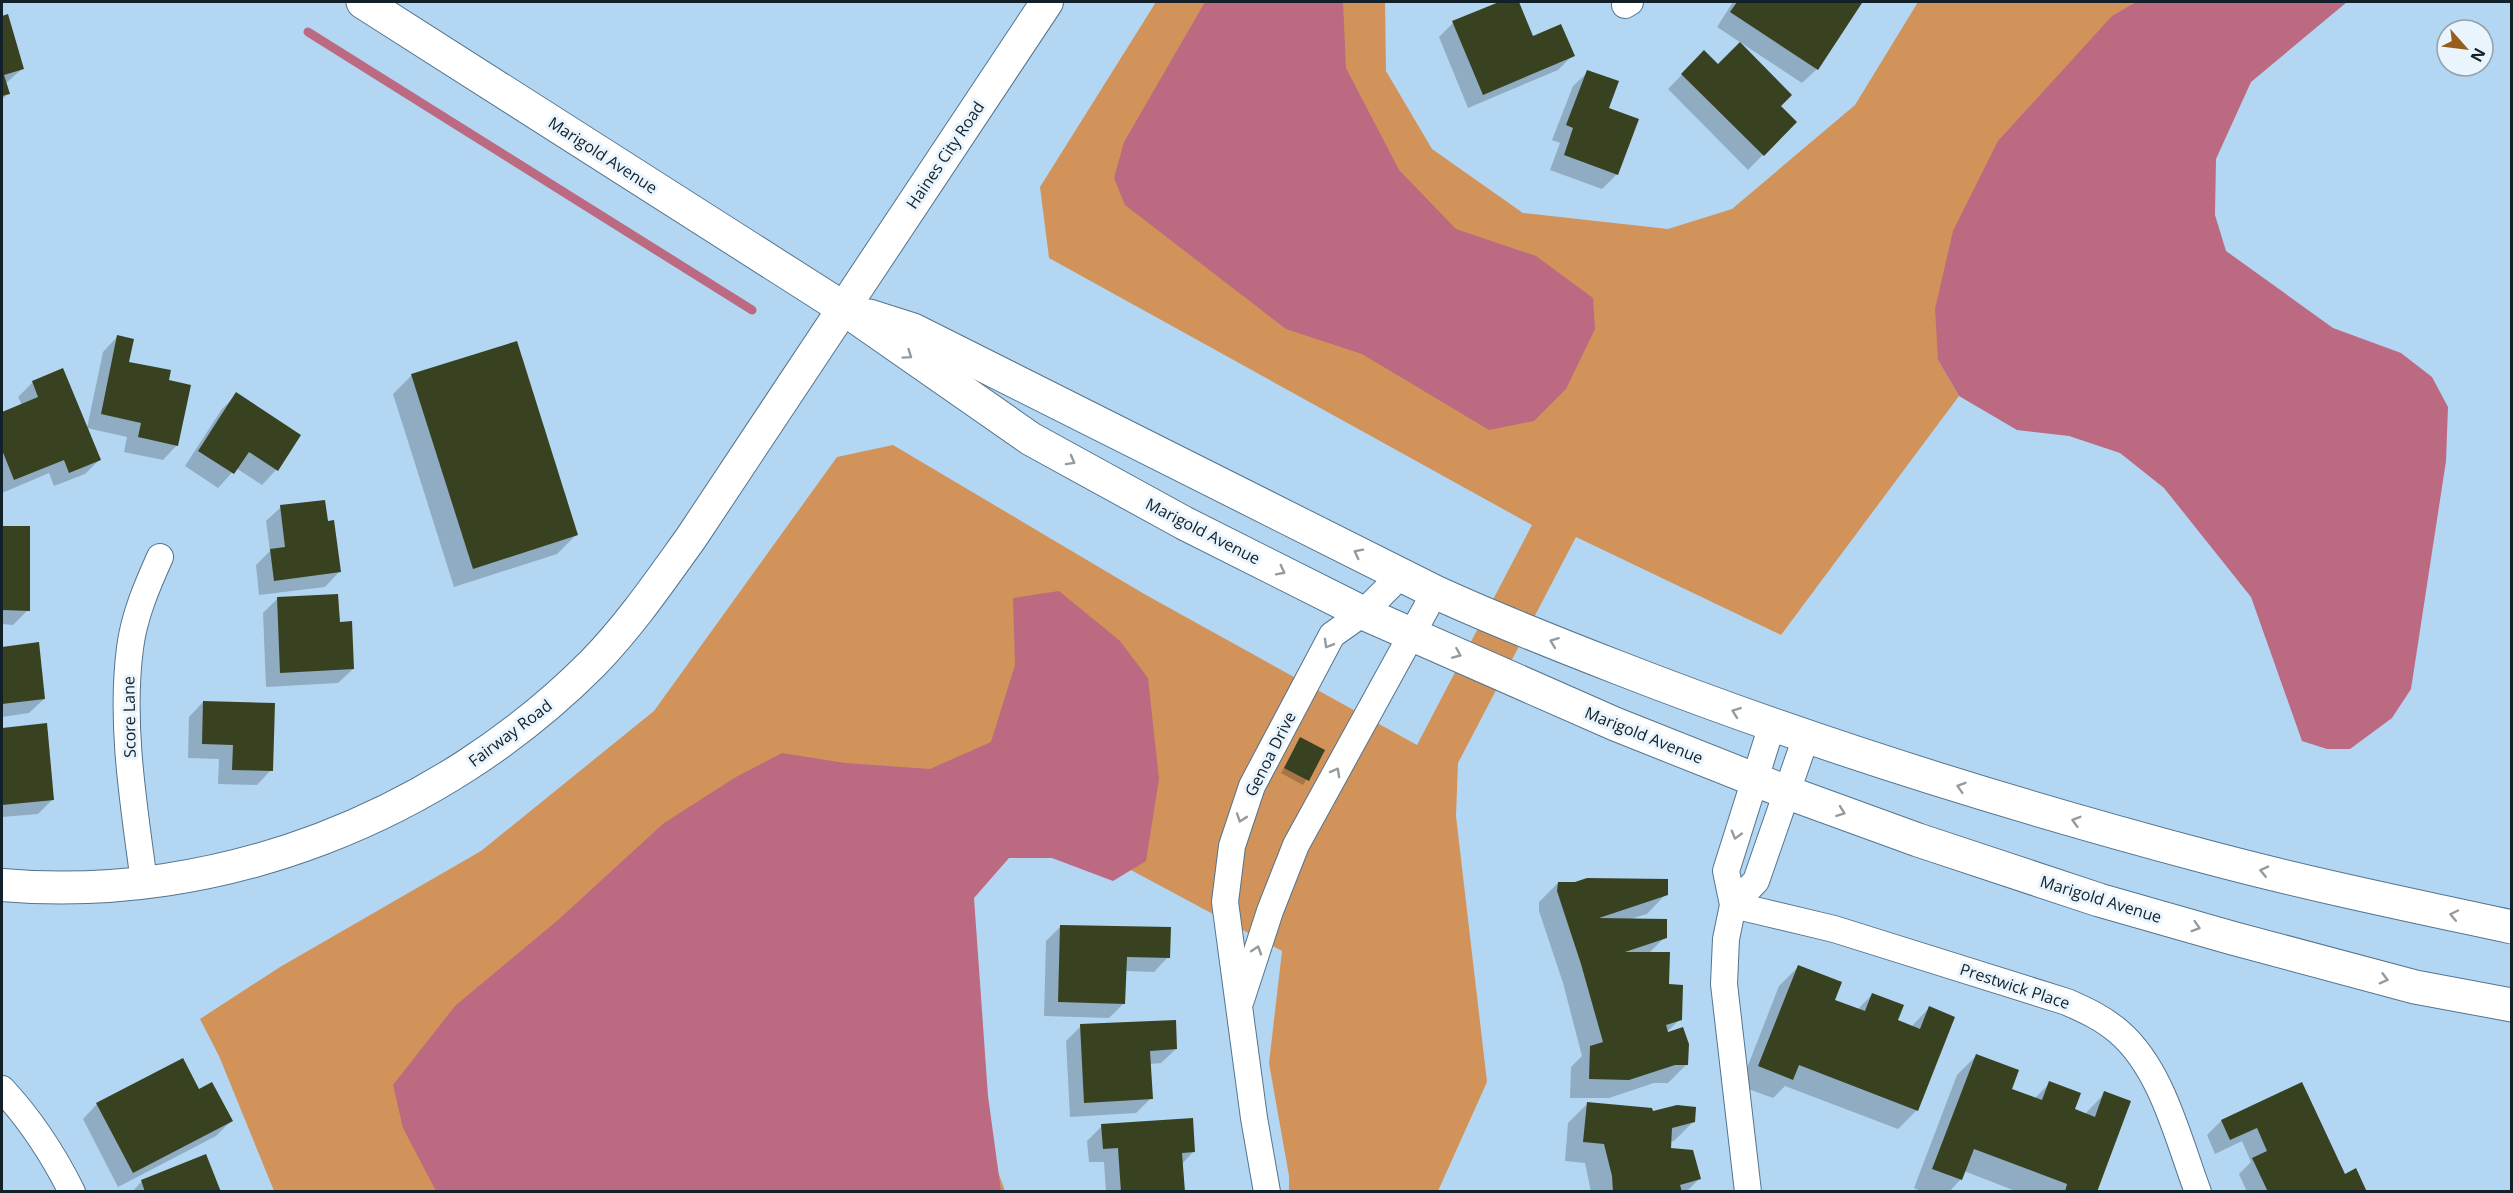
<svg xmlns="http://www.w3.org/2000/svg" width="2513" height="1193" viewBox="0 0 2513 1193" font-family="'Open Sans',sans-serif">
<style>
.green{fill:#d1935a}
.water{fill:#bb6a81}
.shadow{fill:#0003}
.lines{fill:none;stroke-linecap:round;stroke-linejoin:round}
.stream{stroke:#bb6a81;stroke-width:9}
.building{fill:#384220}
.minor-casing{stroke:#54748e;stroke-width:28}
.tertiary-casing{stroke:#54748e;stroke-width:34}
.secondary-casing{stroke:#54748e;stroke-width:35}
.minor{stroke:#fff;stroke-width:26}
.tertiary{stroke:#fff;stroke-width:32}
.secondary{stroke:#fff;stroke-width:33}
.oneway{stroke:#949b9f}
.labels{text-anchor:middle;dominant-baseline:central;stroke-width:6;stroke-linejoin:round;paint-order:stroke}
.street-label{font-size:16px;fill:#12202a;stroke:#e9f4fd}
</style>
<rect width="100%" height="100%" fill="#b3d7f3"/>
<!-- green -->
<polygon class="green" points="1156,2 1385,2 1386,71 1432,149 1523,213 1668,229 1732,209 1855,105 1918,2 2136,2 2112,17 1938,360 1959,396 1781,635 1576,537 1458,763 1456,816 1487,1082 1438,1191 1289,1191 1289,1176 1269,1063 1282,951 1103,855 1024,833 976,880 966,969 978,1117 1005,1191 274,1191 219,1056 200,1019 280,967 481,851 654,711 837,457 893,445 1146,595 1417,745 1532,525 1049,258 1040,187"/>
<!-- water -->
<g class="water">
<polygon points="1205,2 1343,2 1346,68 1399,170 1456,229 1536,256 1593,298 1595,329 1566,389 1534,421 1489,430 1362,354 1286,329 1125,205 1114,178 1124,142"/>
<polygon points="2136,2 2347,2 2251,82 2216,159 2215,215 2226,251 2333,328 2401,353 2432,377 2448,407 2446,461 2411,689 2392,718 2350,749 2327,749 2302,741 2251,597 2164,488 2120,453 2069,436 2017,430 1959,396 1938,360 1935,309 1953,231 1998,141 2112,16"/>
<polygon points="1059,591 1120,641 1148,678 1159,779 1146,861 1113,881 1052,858 1009,858 974,898 988,1096 1001,1191 436,1191 403,1128 393,1085 455,1006 558,920 664,823 736,777 782,753 845,763 930,769 991,742 1015,665 1013,598"/>
</g>
<!-- shadow -->
<g class="shadow">
<polygon points="1503,2 1517,2 1532,38 1573,55 1558,70 1468,108 1439,37 1453,23"/>
<polygon points="1733,2 1856,2 1860,4 1817,69 1802,83 1717,27"/>
<polygon points="7,16 22,69 5,84 8,93 2,100 2,18"/>
<polygon points="1704,52 1718,66 1779,106 1795,122 1748,170 1668,89"/>
<polygon points="1588,72 1607,109 1617,174 1602,189 1550,170 1560,143 1552,140 1573,86"/>
<polygon points="117,337 128,363 167,382 177,445 163,460 124,452 127,437 87,428 100,459 85,474 54,486 49,473 2,493 2,414 22,405 18,397 33,382 87,428 103,352"/>
<polygon points="412,375 576,535 557,554 454,587 393,394"/>
<polygon points="237,394 299,436 276,470 262,485 236,468 218,488 185,466 222,409"/>
<polygon points="281,507 327,523 339,572 325,587 259,595 256,565 270,551 266,521"/>
<polygon points="2,527 28,527 28,610 13,625 2,624"/>
<polygon points="277,599 339,624 353,669 338,683 266,687 263,613"/>
<polygon points="38,644 44,699 29,713 2,717 2,648"/>
<polygon points="203,702 271,770 257,785 218,784 219,759 188,758 189,717"/>
<polygon points="46,725 53,799 38,814 2,817 2,729"/>
<polygon points="1301,739 1323,751 1303,785 1281,773"/>
<polygon points="1558,883 1666,894 1647,914 1630,919 1665,937 1649,953 1668,986 1680,1019 1664,1035 1687,1064 1668,1083 1654,1083 1609,1098 1570,1098 1571,1067 1582,1056 1563,983 1539,911 1539,902"/>
<polygon points="1061,926 1168,957 1154,972 1125,971 1124,1003 1109,1018 1044,1016 1046,941"/>
<polygon points="1798,967 1833,1001 1857,1010 1873,994 1896,1021 1911,1027 1929,1008 1917,1110 1898,1129 1785,1086 1773,1098 1740,1086 1779,986"/>
<polygon points="1081,1026 1176,1049 1161,1063 1149,1064 1151,1098 1136,1113 1070,1117 1066,1041"/>
<polygon points="1976,1056 2010,1090 2034,1099 2050,1083 2073,1110 2085,1114 2105,1093 2095,1192 2018,1192 1964,1171 1961,1179 1949,1192 1923,1192 1914,1188 1957,1075"/>
<polygon points="2301,1084 2344,1176 2365,1192 2247,1192 2239,1174 2251,1162 2242,1141 2215,1154 2207,1135 2221,1121"/>
<polygon points="199,1091 231,1121 216,1136 118,1187 83,1119 97,1104"/>
<polygon points="1587,1104 1652,1113 1693,1122 1674,1141 1670,1142 1669,1149 1699,1179 1686,1192 1591,1192 1585,1163 1565,1161 1568,1123"/>
<polygon points="1102,1126 1193,1152 1182,1164 1183,1192 1106,1192 1104,1162 1089,1162 1087,1141"/>
<polygon points="205,1156 219,1192 132,1192 141,1182"/>
</g>
<g class="lines">
<!-- stream -->
<polyline class="stream" points="308,32 752,310"/>
</g>
<!-- building -->
<g class="building">
<polygon points="1499,2 1519,2 1533,36 1561,24 1575,56 1483,95 1452,21"/>
<polygon points="1737,2 1859,2 1862,3 1818,70 1730,12"/>
<polygon points="8,14 24,69 4,75 10,94 2,96 2,16"/>
<polygon points="1740,42 1792,95 1781,106 1797,122 1764,156 1681,74 1704,50 1718,64"/>
<polygon points="1587,70 1619,81 1609,108 1639,119 1618,175 1564,155 1573,128 1566,125"/>
<polygon points="117,335 134,339 129,362 171,370 169,380 191,385 178,446 138,437 141,423 101,414"/>
<polygon points="517,341 578,535 473,569 411,374"/>
<polygon points="63,368 101,460 69,473 64,460 14,480 2,450 2,412 38,397 32,381"/>
<polygon points="236,392 301,435 278,471 249,452 234,474 198,451"/>
<polygon points="325,500 328,521 334,520 341,572 274,581 270,549 285,547 280,505"/>
<polygon points="2,526 30,526 30,611 2,610"/>
<polygon points="338,594 340,622 352,621 354,669 280,673 277,597"/>
<polygon points="39,642 45,699 2,704 2,647"/>
<polygon points="203,701 275,703 273,771 232,770 233,745 202,744"/>
<polygon points="47,723 54,800 2,805 2,728"/>
<polygon points="1300,737 1325,750 1309,781 1284,768"/>
<polygon points="1587,878 1668,879 1668,895 1599,918 1667,919 1667,938 1625,952 1670,952 1669,984 1683,985 1682,1020 1666,1025 1668,1032 1683,1027 1689,1044 1688,1065 1675,1065 1629,1080 1589,1079 1590,1046 1603,1042 1581,964 1557,891 1558,882 1575,882"/>
<polygon points="1060,925 1171,927 1170,958 1127,957 1125,1004 1058,1002"/>
<polygon points="1798,965 1842,982 1835,1000 1865,1011 1872,993 1904,1005 1898,1020 1920,1029 1929,1006 1955,1017 1918,1111 1799,1065 1793,1080 1758,1066"/>
<polygon points="1176,1020 1177,1049 1150,1051 1153,1099 1084,1103 1080,1024"/>
<polygon points="1976,1054 2019,1070 2012,1089 2042,1100 2049,1081 2081,1093 2075,1109 2095,1117 2104,1091 2131,1101 2097,1192 2065,1192 2067,1184 1974,1149 1962,1180 1932,1169"/>
<polygon points="183,1058 199,1089 212,1082 233,1121 133,1173 96,1103"/>
<polygon points="2302,1082 2345,1174 2356,1168 2367,1192 2268,1192 2252,1158 2267,1151 2257,1128 2230,1140 2221,1120"/>
<polygon points="1587,1102 1652,1108 1653,1111 1677,1105 1696,1107 1695,1122 1672,1128 1671,1148 1693,1150 1701,1179 1680,1185 1682,1192 1613,1192 1612,1176 1604,1144 1583,1142"/>
<polygon points="1193,1118 1195,1152 1182,1153 1185,1192 1121,1192 1118,1148 1103,1149 1101,1124"/>
<polygon points="206,1154 221,1192 145,1192 141,1180"/>
</g>
<g class="lines">
<defs>
<g id="minor">
<polyline points="1625,5 1630,2"/>
<path d="M144,882C134,806 120,725 130,648C134,616 147,586 160,557"/>
<path d="M1733,905L1834,929L2067,1002C2085,1010 2103,1018 2119,1032C2162,1069 2178,1139 2198,1192"/>
<polyline points="1733,905 1756,881 1806,737"/>
<polyline points="1241,1000 1270,911 1296,845 1435,592"/>
<path d="M2,1089C31,1120 53,1154 72,1192"/>
<polyline points="1267,1192 1254,1118 1225,902 1232,846 1252,786 1332,635 1363,613 1401,575"/>
<polyline points="1748,1192 1724,984 1726,939 1733,905 1726,871 1772,725"/>
</g>
<path id="tertiary" d="M2,885C219,904 440,817 593,663C630,625 660,581 691,538L1047,2"/>
<g id="secondary">
<polyline points="363,2 843,308 1031,439 1184,523 1363,613 1615,724 1786,792 1918,840 2099,900 2232,938 2415,987 2512,1005"/>
<path d="M869,316L913,330L1435,592C1496,620 1557,644 1619,668C1811,743 2008,804 2207,857C2308,884 2410,905 2512,927"/>
</g>
</defs>
<!-- minor casing -->
<use href="#minor" class="minor-casing"/>
<!-- tertiary casing -->
<use href="#tertiary" class="tertiary-casing"/>
<!-- secondary casing -->
<use href="#secondary" class="secondary-casing"/>
<!-- minor -->
<use href="#minor" class="minor"/>
<!-- tertiary -->
<use href="#tertiary" class="tertiary"/>
<!-- secondary -->
<use href="#secondary" class="secondary"/>
</g>
<!-- one-way arrows -->
<defs><path id="oneway-chevron" d="M-2-3.5L2.5 0L-2 3.5" fill="none" stroke-width="1.6" stroke-linecap="round" stroke-linejoin="round" transform="scale(1.5)"/></defs>
<g class="oneway">
<use href="#oneway-chevron" transform="translate(908 355) rotate(35)"/>
<use href="#oneway-chevron" transform="translate(1071 461) rotate(29)"/>
<use href="#oneway-chevron" transform="translate(1358 553) rotate(-153)"/>
<use href="#oneway-chevron" transform="translate(1281 571) rotate(27)"/>
<use href="#oneway-chevron" transform="translate(1554 642) rotate(-159)"/>
<use href="#oneway-chevron" transform="translate(1328 644) rotate(120)"/>
<use href="#oneway-chevron" transform="translate(1457 654) rotate(23)"/>
<use href="#oneway-chevron" transform="translate(1736 712) rotate(-160)"/>
<use href="#oneway-chevron" transform="translate(1336 772) rotate(-61)"/>
<use href="#oneway-chevron" transform="translate(1961 787) rotate(-163)"/>
<use href="#oneway-chevron" transform="translate(1841 812) rotate(20)"/>
<use href="#oneway-chevron" transform="translate(1241 818) rotate(109)"/>
<use href="#oneway-chevron" transform="translate(2076 821) rotate(-164)"/>
<use href="#oneway-chevron" transform="translate(1736 835) rotate(106)"/>
<use href="#oneway-chevron" transform="translate(2264 871) rotate(-167)"/>
<use href="#oneway-chevron" transform="translate(2454 915) rotate(-168)"/>
<use href="#oneway-chevron" transform="translate(2196 927) rotate(17)"/>
<use href="#oneway-chevron" transform="translate(1257 950) rotate(-72)"/>
<use href="#oneway-chevron" transform="translate(2384 979) rotate(15)"/>
</g>
<g class="labels">
<!-- street labels -->
<g class="street-label">
<text transform="translate(603 155) rotate(33)">Marigold Avenue</text>
<text transform="translate(945 155) rotate(-56)">Haines City Road</text>
<text transform="translate(1203 531) rotate(27)">Marigold Avenue</text>
<text transform="translate(129 717) rotate(-91)">Score Lane</text>
<text transform="translate(510 733) rotate(-37)">Fairway Road</text>
<text transform="translate(1644 735) rotate(22)">Marigold Avenue</text>
<text transform="translate(1270 754) rotate(-63)">Genoa Drive</text>
<text transform="translate(2101 899) rotate(17)">Marigold Avenue</text>
<text transform="translate(2015 986) rotate(18)">Prestwick Place</text>
</g>
</g>
<!-- border -->
<rect width="2513" height="1193" fill="none" stroke="#12202a" stroke-width="6"/>
<!-- north arrow -->
<g transform="translate(2465 48) rotate(118)"><circle r="28" fill="#e9f4fd" stroke="#939fa9" stroke-width="1.5"/>
<path d="M0-4.5L10 22L0 15L-10 22Z" fill="#985c1e"/>
<text y="-9" font-size="16" font-weight="bold" text-anchor="middle" fill="#12202a">N</text>
</g>
</svg>
